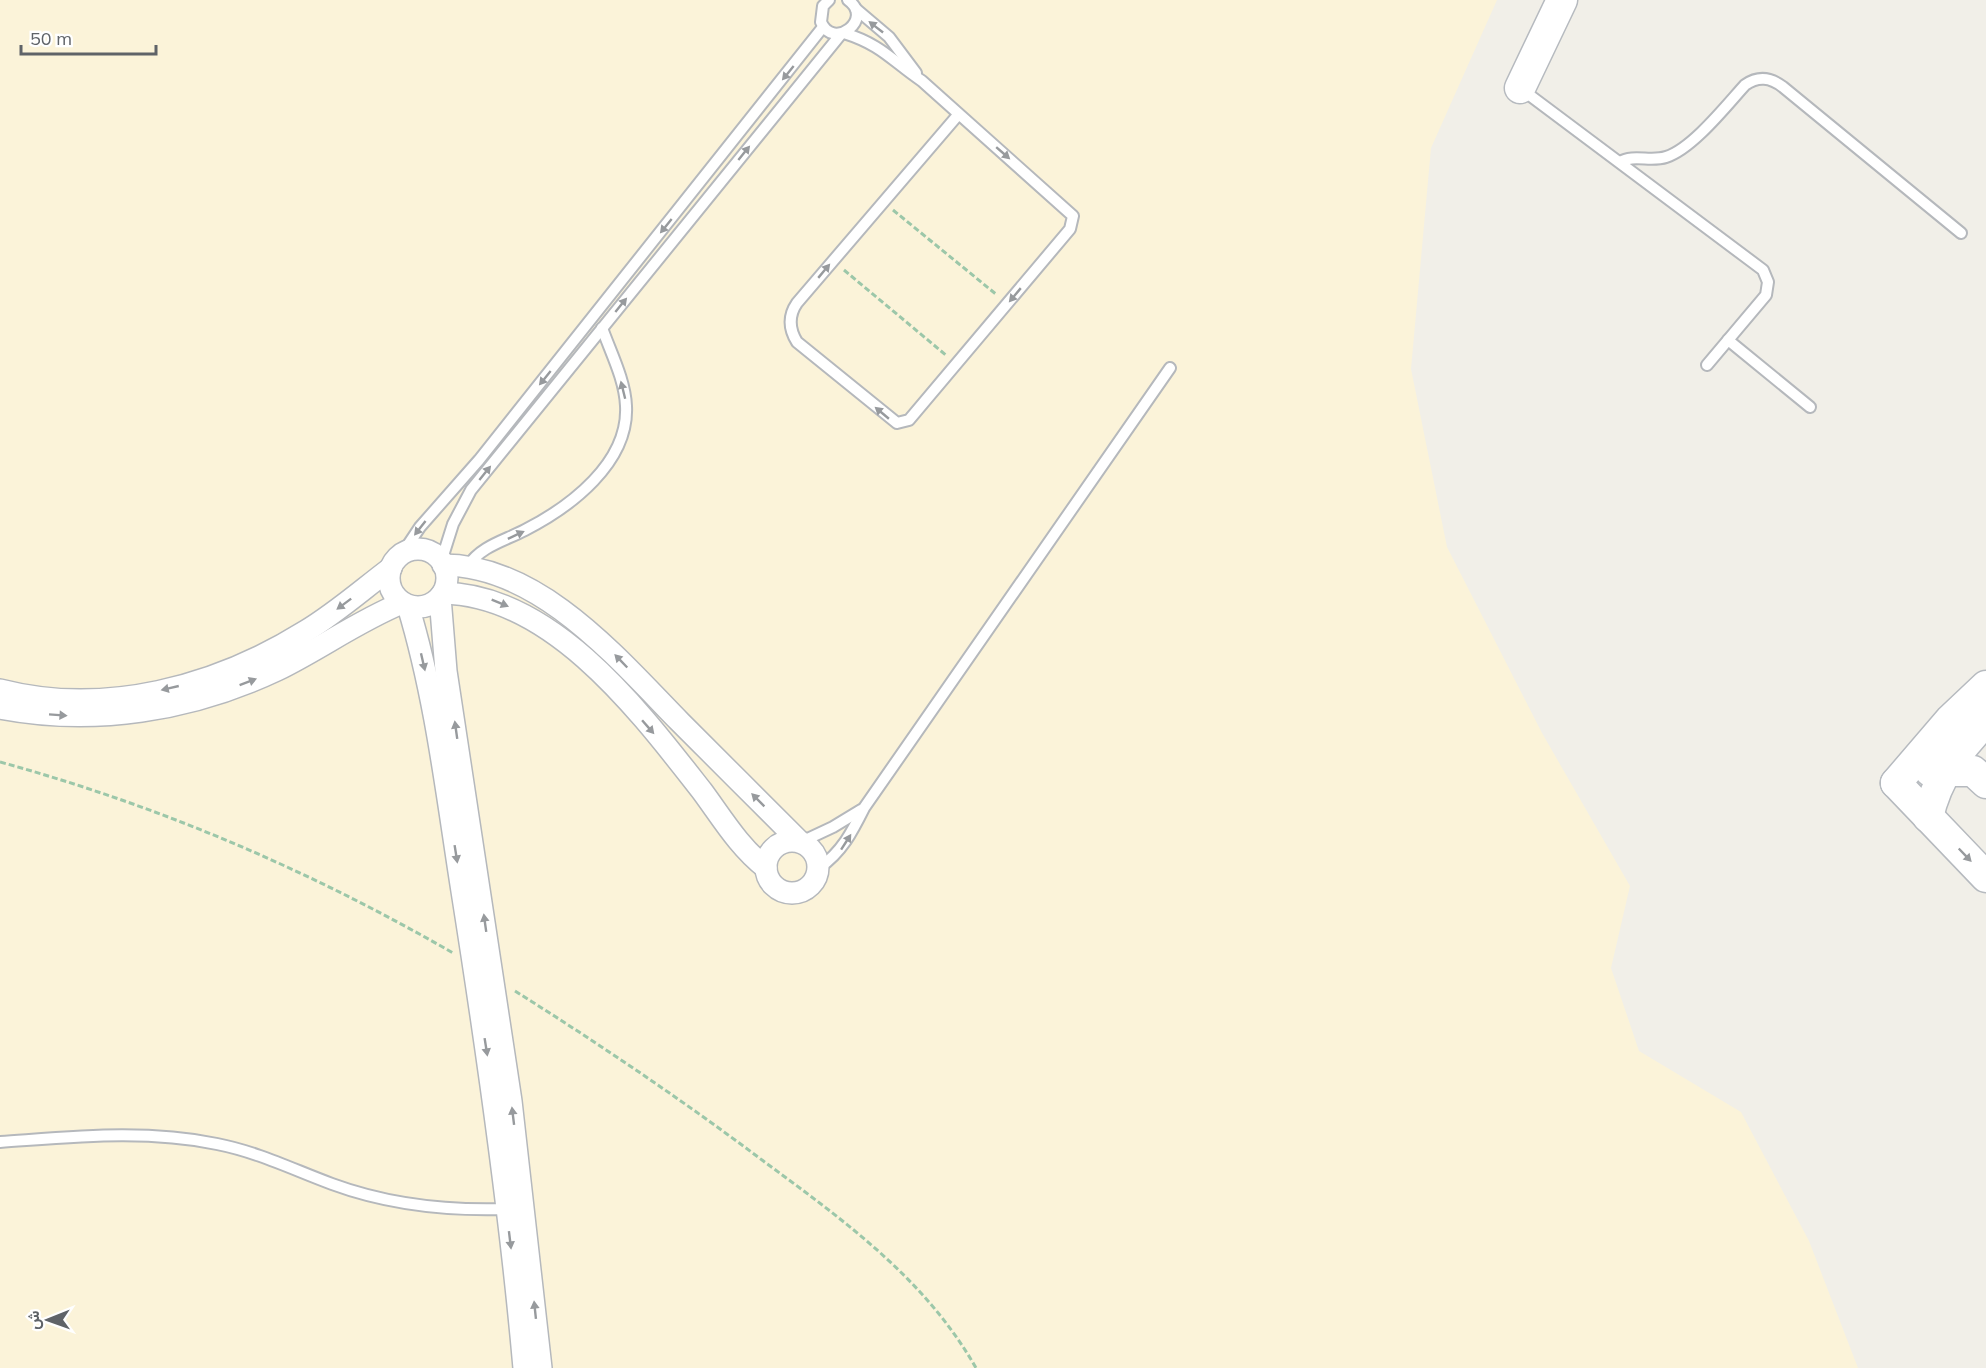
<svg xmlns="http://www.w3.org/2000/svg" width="1986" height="1368" viewBox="0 0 1986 1368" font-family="Mulish,Vazirmatn,sans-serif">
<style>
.sand{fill:#fbf3d9}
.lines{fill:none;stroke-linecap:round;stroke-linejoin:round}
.lane-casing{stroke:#b5b8bc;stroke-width:14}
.street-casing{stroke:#b5b8bc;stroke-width:24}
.secondary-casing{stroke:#b6babf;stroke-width:33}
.path{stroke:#9cc7a9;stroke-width:3;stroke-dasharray:6 3;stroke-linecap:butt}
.lane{stroke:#fff;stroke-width:10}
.street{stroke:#fff;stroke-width:21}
.secondary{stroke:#fff;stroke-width:30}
.oneway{fill:#979a9d}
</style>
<rect width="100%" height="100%" fill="#f1efe8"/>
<!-- sand -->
<polygon class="sand" points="0,0 1497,0 1431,148 1411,369 1447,547 1542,733 1630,886 1611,968 1639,1051 1741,1112 1809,1241 1858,1368 0,1368"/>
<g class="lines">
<defs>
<g id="lane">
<path d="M829,0L823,6L821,22C833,51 875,19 848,0"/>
<polyline points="856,9 889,37 916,73"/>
<path d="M844,33C882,45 891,60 922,81L1073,216L1070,229L909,420L897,423L797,342C789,329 788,316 797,303L958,115"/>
<polyline points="1520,88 1763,270 1768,282 1766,295 1707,365"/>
<path d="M1620,162C1633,154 1651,162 1666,157C1692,149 1726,106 1745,85C1758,76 1770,77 1783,87L1961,233"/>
<polyline points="1728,340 1810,407"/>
<polyline points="402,554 420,527 479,460 823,27"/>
<polyline points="441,562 453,524 471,490 841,34"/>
<path d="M468,566C481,546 504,541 525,530C570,507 629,463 626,406C625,380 611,353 602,328"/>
<polyline points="801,842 833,827 861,810"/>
<path d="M819,868C842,852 852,832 864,808L1170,368"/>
<path d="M0,1142C73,1137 144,1129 217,1144C258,1152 294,1170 332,1184C389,1205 447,1211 507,1209"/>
</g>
<g id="street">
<circle cx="418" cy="578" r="29"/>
<path d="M443,565C540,565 618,659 680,722C720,762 759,801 799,841"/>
<path d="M443,593C553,595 640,712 702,791C722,818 739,847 766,868"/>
<polyline points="440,597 446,671 511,1101 541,1368"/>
<path d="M408,606C436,698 447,796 462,891C487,1049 510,1208 524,1368"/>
<path d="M0,690C105,717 216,687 306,631C336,613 363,589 391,568"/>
<path d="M0,708C94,726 190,711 277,670C320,649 358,621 402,603"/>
<circle cx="792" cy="867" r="26"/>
</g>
<g id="secondary">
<polyline points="1520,88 1562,0"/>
<polyline points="1930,771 1973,771 1986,783"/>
<polyline points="1896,783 1950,720 1986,686"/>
<polyline points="1896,783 1986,877"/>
<path d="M1928,817C1937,777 1958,750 1986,721"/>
</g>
</defs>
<!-- lane casing -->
<use href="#lane" class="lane-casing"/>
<!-- street casing -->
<use href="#street" class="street-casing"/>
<!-- secondary casing -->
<use href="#secondary" class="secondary-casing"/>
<!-- path -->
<g class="path">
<polyline points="893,210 997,295"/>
<polyline points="844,270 947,356"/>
<path d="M0,762C160,806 309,870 453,953"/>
<path d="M515,991C601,1045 685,1102 766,1163C846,1222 926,1280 976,1368"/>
</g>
<!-- lane -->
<use href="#lane" class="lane"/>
<!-- street -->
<use href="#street" class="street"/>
<!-- secondary -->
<use href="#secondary" class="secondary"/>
</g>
<!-- one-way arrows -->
<defs><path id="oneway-solid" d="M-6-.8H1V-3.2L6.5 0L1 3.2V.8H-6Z" transform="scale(1.5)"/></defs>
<g class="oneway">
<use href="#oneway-solid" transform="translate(876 27) rotate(-142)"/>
<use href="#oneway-solid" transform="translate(788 73) rotate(129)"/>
<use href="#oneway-solid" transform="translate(744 153) rotate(-51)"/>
<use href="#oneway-solid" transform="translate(1003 153) rotate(41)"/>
<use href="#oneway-solid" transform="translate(666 226) rotate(129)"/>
<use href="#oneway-solid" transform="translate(824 271) rotate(-50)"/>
<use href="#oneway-solid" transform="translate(1015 295) rotate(130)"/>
<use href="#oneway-solid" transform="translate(621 305) rotate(-51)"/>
<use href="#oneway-solid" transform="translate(545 378) rotate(129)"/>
<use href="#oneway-solid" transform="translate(623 390) rotate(-104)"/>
<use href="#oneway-solid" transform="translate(882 413) rotate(-140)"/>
<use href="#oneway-solid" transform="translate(485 473) rotate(-51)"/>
<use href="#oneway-solid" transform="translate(420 528) rotate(128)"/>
<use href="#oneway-solid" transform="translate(516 535) rotate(-25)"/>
<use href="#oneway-solid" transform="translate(500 603) rotate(22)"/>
<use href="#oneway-solid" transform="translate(344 604) rotate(143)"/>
<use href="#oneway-solid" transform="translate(621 661) rotate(-134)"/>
<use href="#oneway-solid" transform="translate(423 662) rotate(77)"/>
<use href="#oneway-solid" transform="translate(248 682) rotate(-21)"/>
<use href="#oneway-solid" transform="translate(170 688) rotate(167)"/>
<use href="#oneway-solid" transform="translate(58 715) rotate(4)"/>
<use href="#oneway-solid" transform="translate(648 727) rotate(49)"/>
<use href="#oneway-solid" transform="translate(456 730) rotate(-98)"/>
<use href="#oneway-solid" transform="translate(758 800) rotate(-135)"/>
<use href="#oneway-solid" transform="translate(846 842) rotate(-57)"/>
<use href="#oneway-solid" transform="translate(456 854) rotate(81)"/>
<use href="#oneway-solid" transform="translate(1965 855) rotate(46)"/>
<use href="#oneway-solid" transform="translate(485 923) rotate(-98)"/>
<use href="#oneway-solid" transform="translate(486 1047) rotate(81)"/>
<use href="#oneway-solid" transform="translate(513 1116) rotate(-97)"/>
<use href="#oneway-solid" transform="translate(510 1240) rotate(83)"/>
<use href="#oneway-solid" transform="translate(535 1310) rotate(-96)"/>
</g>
<!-- north arrow -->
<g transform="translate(48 1320) rotate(269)" stroke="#ffffff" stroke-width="4.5" paint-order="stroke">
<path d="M0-4.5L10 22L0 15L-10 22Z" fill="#5f6368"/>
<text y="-9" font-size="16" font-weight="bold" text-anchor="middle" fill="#5f6368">ش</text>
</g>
<!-- scale -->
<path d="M21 45v9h135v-9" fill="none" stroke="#5f6368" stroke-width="3"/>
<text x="30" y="45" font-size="18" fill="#5f6368" stroke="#ffffff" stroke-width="4.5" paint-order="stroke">50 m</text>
</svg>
